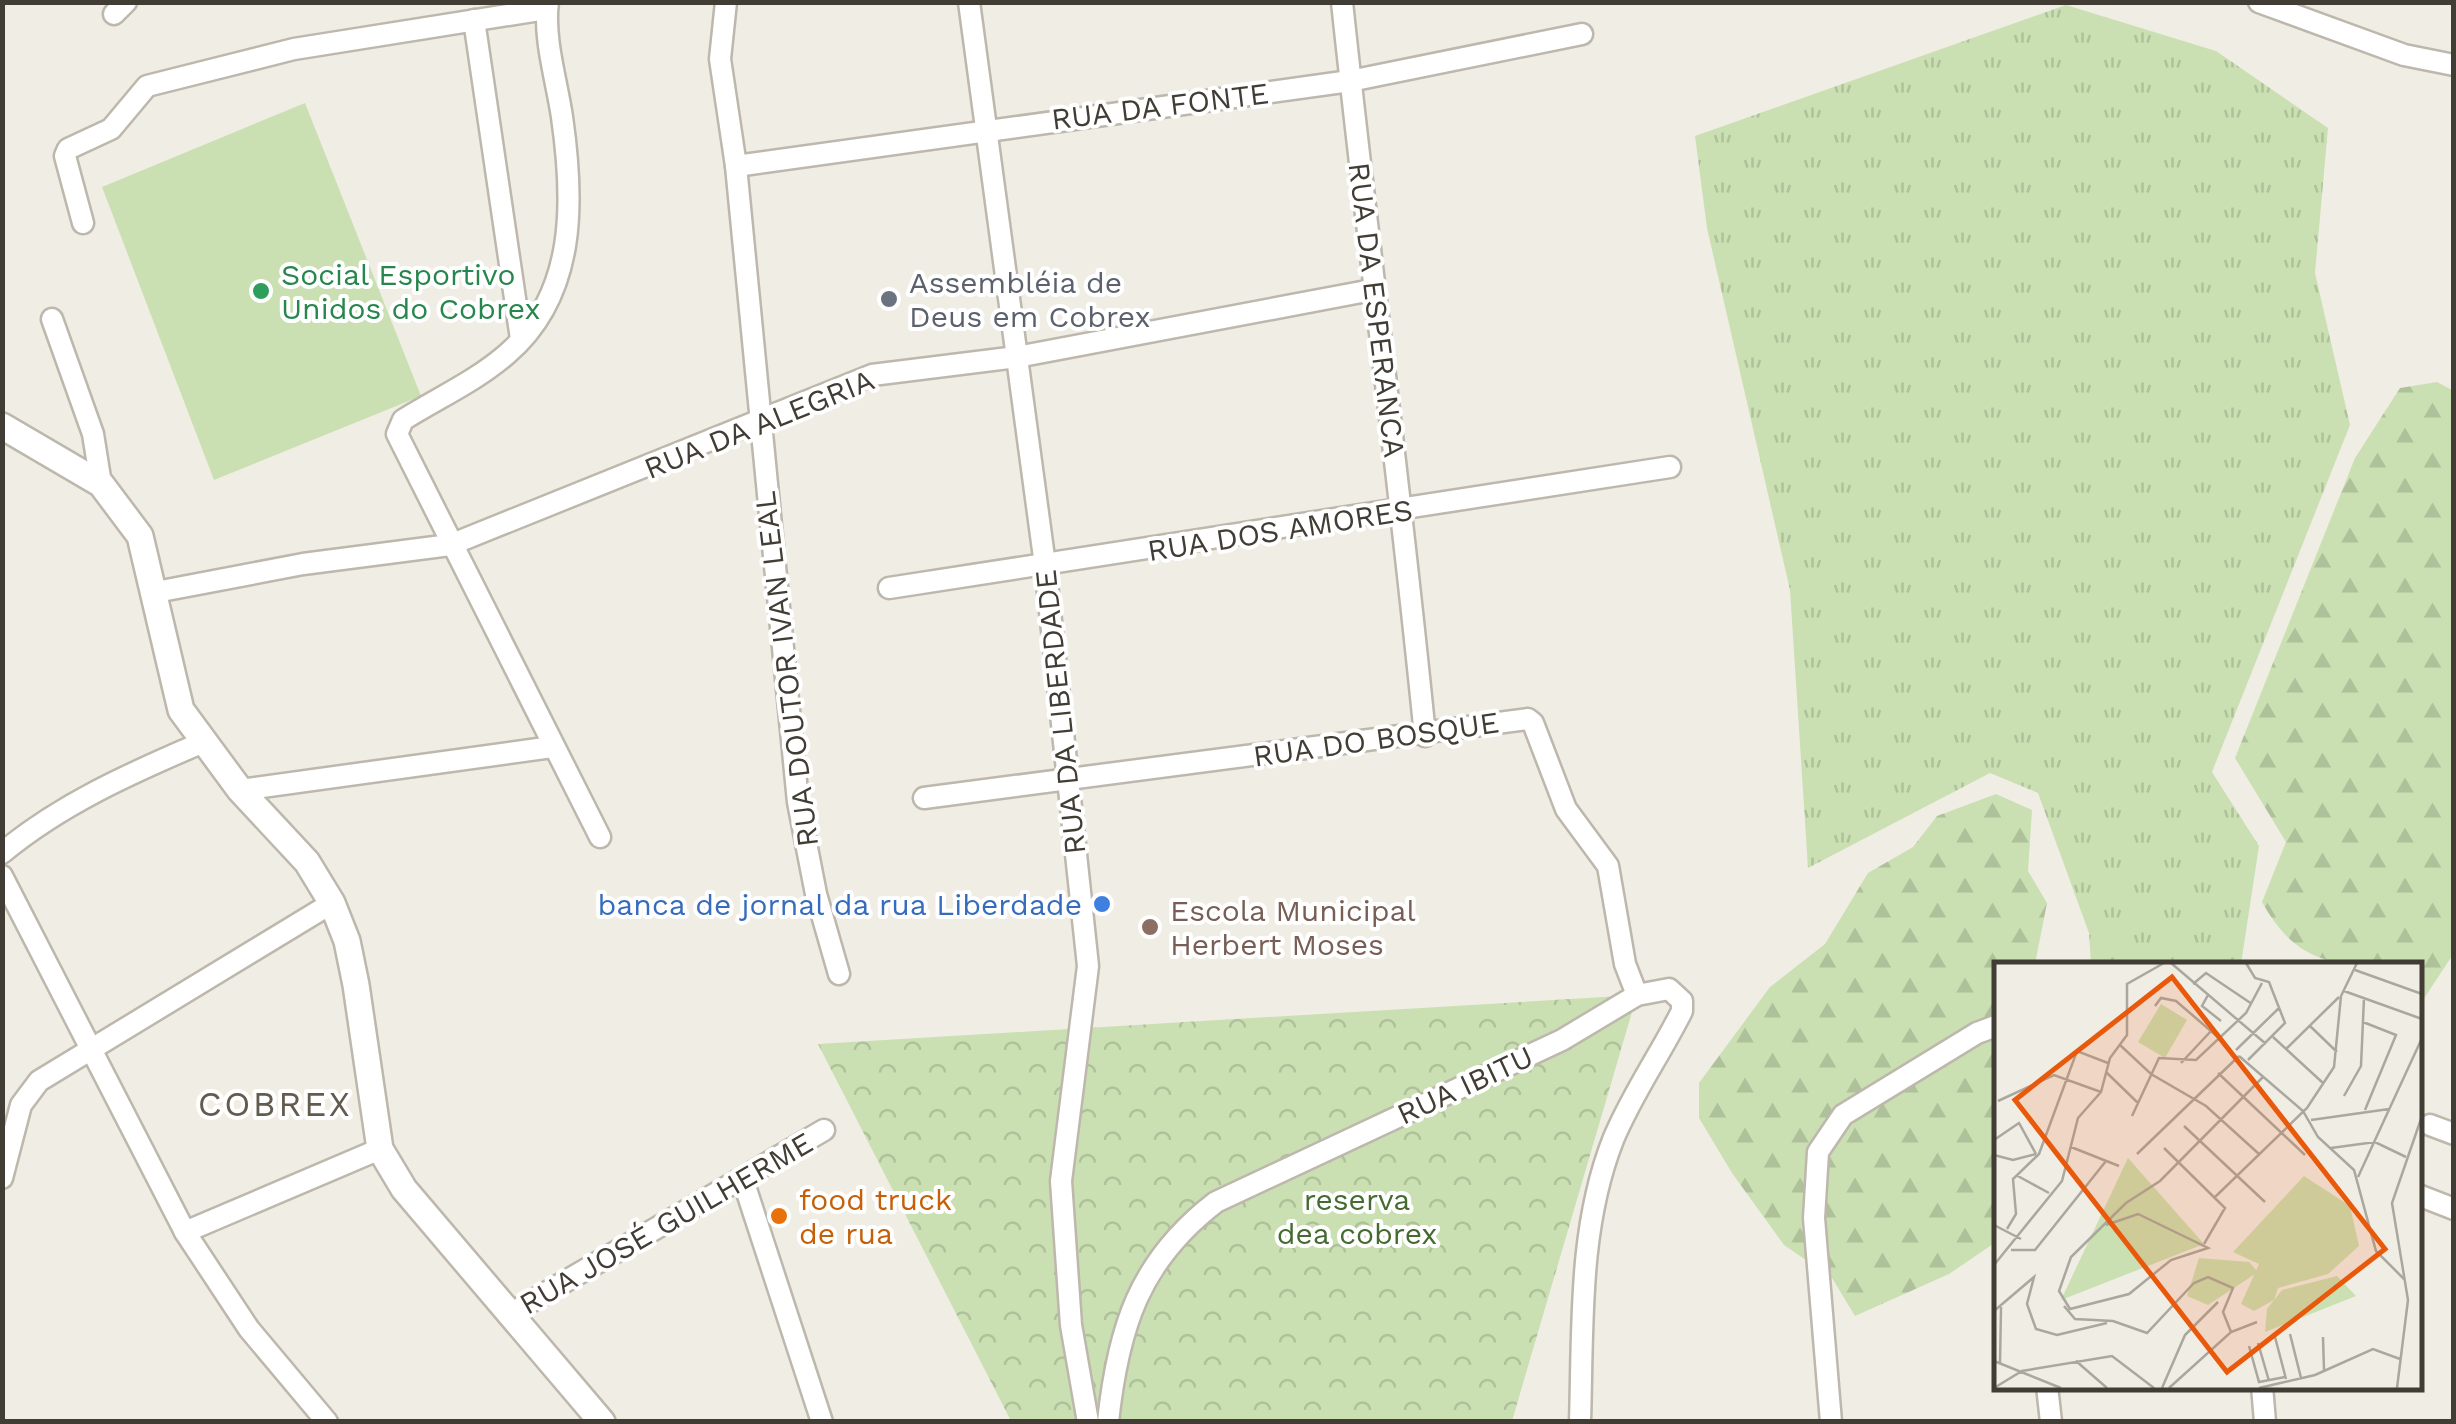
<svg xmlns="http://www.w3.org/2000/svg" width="2456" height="1424" viewBox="0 0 2456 1424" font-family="'Work Sans',sans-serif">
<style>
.grass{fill:url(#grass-tufts)}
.forest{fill:url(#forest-firs)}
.park{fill:url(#park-crowns)}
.pitch{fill:#cae0b2}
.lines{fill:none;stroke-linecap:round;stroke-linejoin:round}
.minor-casing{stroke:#bdb7ac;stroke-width:25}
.tertiary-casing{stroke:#bdb7ac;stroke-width:30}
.minor{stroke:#fff;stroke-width:20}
.tertiary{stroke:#fff;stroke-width:25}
.leisure-dot{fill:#2e9e5b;stroke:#fff;stroke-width:4}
.worship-dot{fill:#6b7280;stroke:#fff;stroke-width:4}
.shop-dot{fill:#3f7fe0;stroke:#fff;stroke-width:4}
.education-dot{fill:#8d6e63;stroke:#fff;stroke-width:4}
.food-dot{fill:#e8710a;stroke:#fff;stroke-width:4}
.labels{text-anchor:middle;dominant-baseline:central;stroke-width:8;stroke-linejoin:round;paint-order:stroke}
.street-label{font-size:30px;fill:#413d35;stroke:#fff}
.leisure-label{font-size:30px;fill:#27864d;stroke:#fff;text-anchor:start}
.worship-label{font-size:30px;fill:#5b616d;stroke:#fff;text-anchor:start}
.shop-label{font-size:30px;fill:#366cbe;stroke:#fff;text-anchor:end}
.education-label{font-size:30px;fill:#785e54;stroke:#fff;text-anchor:start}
.food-label{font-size:30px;fill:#c56008;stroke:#fff;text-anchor:start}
.park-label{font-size:30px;fill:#456b30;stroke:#fff}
.quarter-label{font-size:35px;letter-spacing:2.5px;fill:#635b4e;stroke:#fff}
.inset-road{fill:none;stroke:#aaa79f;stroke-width:2.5}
.view{fill:#e8590c;fill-opacity:0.15;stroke:#e8590c;stroke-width:5}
.inset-edge{fill:none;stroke:#413d35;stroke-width:5}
</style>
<defs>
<pattern id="grass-tufts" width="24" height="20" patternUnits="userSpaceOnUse" patternTransform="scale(2.5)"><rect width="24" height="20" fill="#cae0b2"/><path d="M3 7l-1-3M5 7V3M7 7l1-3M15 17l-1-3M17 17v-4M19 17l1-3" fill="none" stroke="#afc19a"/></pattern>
<pattern id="forest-firs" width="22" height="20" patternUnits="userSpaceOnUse" patternTransform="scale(2.5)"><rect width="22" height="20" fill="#cae0b2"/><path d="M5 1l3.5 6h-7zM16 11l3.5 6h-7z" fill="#afc19a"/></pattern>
<pattern id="park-crowns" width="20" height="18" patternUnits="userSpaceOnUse" patternTransform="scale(2.5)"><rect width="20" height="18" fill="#cae0b2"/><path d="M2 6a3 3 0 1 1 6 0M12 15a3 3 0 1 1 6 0" fill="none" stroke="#afc19a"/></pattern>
</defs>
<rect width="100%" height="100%" fill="#f0ede5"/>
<!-- grass -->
<polygon class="grass" points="2066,5 2216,51 2328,128 2315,273 2350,425 2212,772 2259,846 2241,964 2091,964 2089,933 2038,793 1990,773 1808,868 1790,590 1707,228 1695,136"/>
<!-- forest -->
<g class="forest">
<path d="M2437,382L2454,391V953L2419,1006L2418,964C2346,964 2302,974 2262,902L2286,842L2235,758L2355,458L2400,388Z"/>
<polygon points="1996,794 2032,810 2028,871 2047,903 2035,964 1996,964 1996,1242 1949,1274 1855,1316 1832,1278 1784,1245 1732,1173 1699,1118 1699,1083 1770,987 1825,944 1868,873 1913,847 1937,816"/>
</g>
<!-- park -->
<polygon class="park" points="1637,995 1512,1421 1011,1421 818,1044"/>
<!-- pitch -->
<polygon class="pitch" points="305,103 421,396 214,480 102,187"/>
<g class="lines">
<defs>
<g id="minor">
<path d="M548,2C543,38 557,82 562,117C574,200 577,294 507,354C476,381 438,398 403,420L397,434L600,837"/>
<polyline points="726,2 720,59 736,166 798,802 816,894 839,974"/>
<polyline points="969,2 1045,565 1088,966 1061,1181 1071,1325 1088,1422"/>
<path d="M1342,2C1368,247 1401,491 1425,736"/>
<polyline points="2259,2 2404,55 2454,65"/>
<polyline points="114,14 126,2"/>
<polyline points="474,20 521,339"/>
<polyline points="736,166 1350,81 1582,34"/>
<polyline points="83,223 65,156 68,149 111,129 147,86 294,49 546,9"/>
<polyline points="52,319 93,434 101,484"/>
<polyline points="889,588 1670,467"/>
<polyline points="156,592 303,564 450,545 872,375 1017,357 1372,290"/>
<polyline points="240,790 552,747"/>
<polyline points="924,798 1528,719 1533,723 1566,809 1608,866 1625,964 1637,995"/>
<path d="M2,853C61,804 131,773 201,743"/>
<polyline points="2,876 185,1232 249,1329 327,1422"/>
<polyline points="2430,1125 2454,1134"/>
<polyline points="2,1178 21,1105 39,1081 332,903"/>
<polyline points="743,1180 822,1422"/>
<polyline points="2418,1195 2454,1209"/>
<polyline points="185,1232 380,1149"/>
<polyline points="508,1315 824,1130"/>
<polyline points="2047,1386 2051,1422"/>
<polyline points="2262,1386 2265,1422"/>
<path d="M1108,1422C1118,1328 1139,1261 1216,1202L1562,1040L1637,995L1669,989L1682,1001V1011C1660,1055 1632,1094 1613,1140C1578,1229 1583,1328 1580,1422"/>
<polyline points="1831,1422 1814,1218 1818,1152 1843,1115 1977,1033 1996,1026"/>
</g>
<polyline id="tertiary" points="2,426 101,484 140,536 181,710 240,790 307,862 332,903 347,941 356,985 380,1149 404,1189 602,1422"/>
</defs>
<!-- minor casing -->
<use href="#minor" class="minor-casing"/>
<!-- tertiary casing -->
<use href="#tertiary" class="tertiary-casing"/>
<!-- minor -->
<use href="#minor" class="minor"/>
<!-- tertiary -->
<use href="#tertiary" class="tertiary"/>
</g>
<!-- markers -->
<circle class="leisure-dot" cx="261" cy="291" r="10"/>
<circle class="worship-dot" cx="889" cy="299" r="10"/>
<circle class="shop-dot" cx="1102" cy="904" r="10"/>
<circle class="education-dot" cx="1150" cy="927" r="10"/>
<circle class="food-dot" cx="779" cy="1216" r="10"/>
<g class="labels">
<!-- street labels -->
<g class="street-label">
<text transform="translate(1160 106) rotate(-7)">RUA DA FONTE</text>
<text transform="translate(1377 310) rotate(83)">RUA DA ESPERANCA</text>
<text transform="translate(759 424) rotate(-22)">RUA DA ALEGRIA</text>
<text transform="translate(1280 530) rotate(-9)">RUA DOS AMORES</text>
<text transform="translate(786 669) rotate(-97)">RUA DOUTOR IVAN LEAL</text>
<text transform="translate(1060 712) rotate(-96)">RUA DA LIBERDADE</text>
<text transform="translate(1376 739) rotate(-8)">RUA DO BOSQUE</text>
<text transform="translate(1465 1085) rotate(-25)">RUA IBITU</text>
<text transform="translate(666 1223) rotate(-30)">RUA JOSÉ GUILHERME</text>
</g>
<!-- leisure labels -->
<g class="leisure-label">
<text x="281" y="274">Social Esportivo<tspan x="281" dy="34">Unidos do Cobrex</tspan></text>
</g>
<!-- worship labels -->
<g class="worship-label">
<text x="909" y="282">Assembléia de<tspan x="909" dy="34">Deus em Cobrex</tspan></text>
</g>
<!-- shop labels -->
<g class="shop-label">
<text x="1082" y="904">banca de jornal da rua Liberdade</text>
</g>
<!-- education labels -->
<g class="education-label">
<text x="1170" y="910">Escola Municipal<tspan x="1170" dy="34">Herbert Moses</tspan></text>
</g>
<!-- food labels -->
<g class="food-label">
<text x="799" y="1199">food truck<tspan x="799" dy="34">de rua</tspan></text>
</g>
<!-- park labels -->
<g class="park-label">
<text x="1357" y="1199">reserva<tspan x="1357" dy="34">dea cobrex</tspan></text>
</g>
<!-- quarter labels -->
<g class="quarter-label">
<text x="275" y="1104">COBREX</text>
</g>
</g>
<!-- overview -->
<g transform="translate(1994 962)">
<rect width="428" height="428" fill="#f0ede5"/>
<path d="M310,214L356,244L365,284L334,312L284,326L280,338L260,349L247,342L265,302L239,290Z" fill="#cae0b2"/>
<path d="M205,296L255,300L264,310L214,343L193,334ZM343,314L362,334L271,370L273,347L288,328Z" fill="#cae0b2"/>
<path d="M134,196L210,282L67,338Z" fill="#cae0b2"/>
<path d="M167,42L193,58L171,96L144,80Z" fill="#cae0b2"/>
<path class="inset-road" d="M177,1L272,82M252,1L261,16L275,20L291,61L254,98M361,8L428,32M199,22L212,11L258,42M350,29L428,57M214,33L208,44L227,59M161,44L167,36L182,39L225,76M369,60L402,73L371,148M316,64L343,90M279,75L329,121M126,83L157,112L212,144L265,192M292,87L345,35M242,88L286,45M245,94L309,149L324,175L360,208L382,289L410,317M187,101L217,69M112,110L144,141M224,111L311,193M350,134L367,104L370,36M4,139L60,113L107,130M138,154L165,96L202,98L252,51L268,21M317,158L395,147M190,164L271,240M0,178L25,161L42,192M77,185L125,204M170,186L231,246L210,282M337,186L381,180L412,195M143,192L245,94M0,193L19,198L42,192M22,213L55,231M364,215L428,76M220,236L313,146L340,105L347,34L363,1M0,263L27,277M112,263L144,252L214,286L177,298L135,332L76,347L65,329L77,295L132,241L166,219L270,114M13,267L22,252L19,217L45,192L83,89L114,101M17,288H41L112,199M0,303L68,219L84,156L107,130L116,96L133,73V22L170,1M70,344L81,357L119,359L153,371L200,321L214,315L239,326L229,350L237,370M0,349L40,315L33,342L42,367L63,373L113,361M296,372L307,416M281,375L292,417M329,375L330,408M264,381L275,419M255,384L265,420L291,415M0,399L67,426M82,399L113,426M6,401L7,345M0,426L28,409L118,394L160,426M168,426L191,373L224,340M175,426L237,370L263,360M265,426L321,413L379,387L406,397M403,426L414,338L398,241L428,154"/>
<path class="view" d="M178,15L391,287L233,410L21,138Z"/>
<rect width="428" height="428" class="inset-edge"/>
</g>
<!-- border -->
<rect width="2456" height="1424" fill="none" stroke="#413d35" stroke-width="10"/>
</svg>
